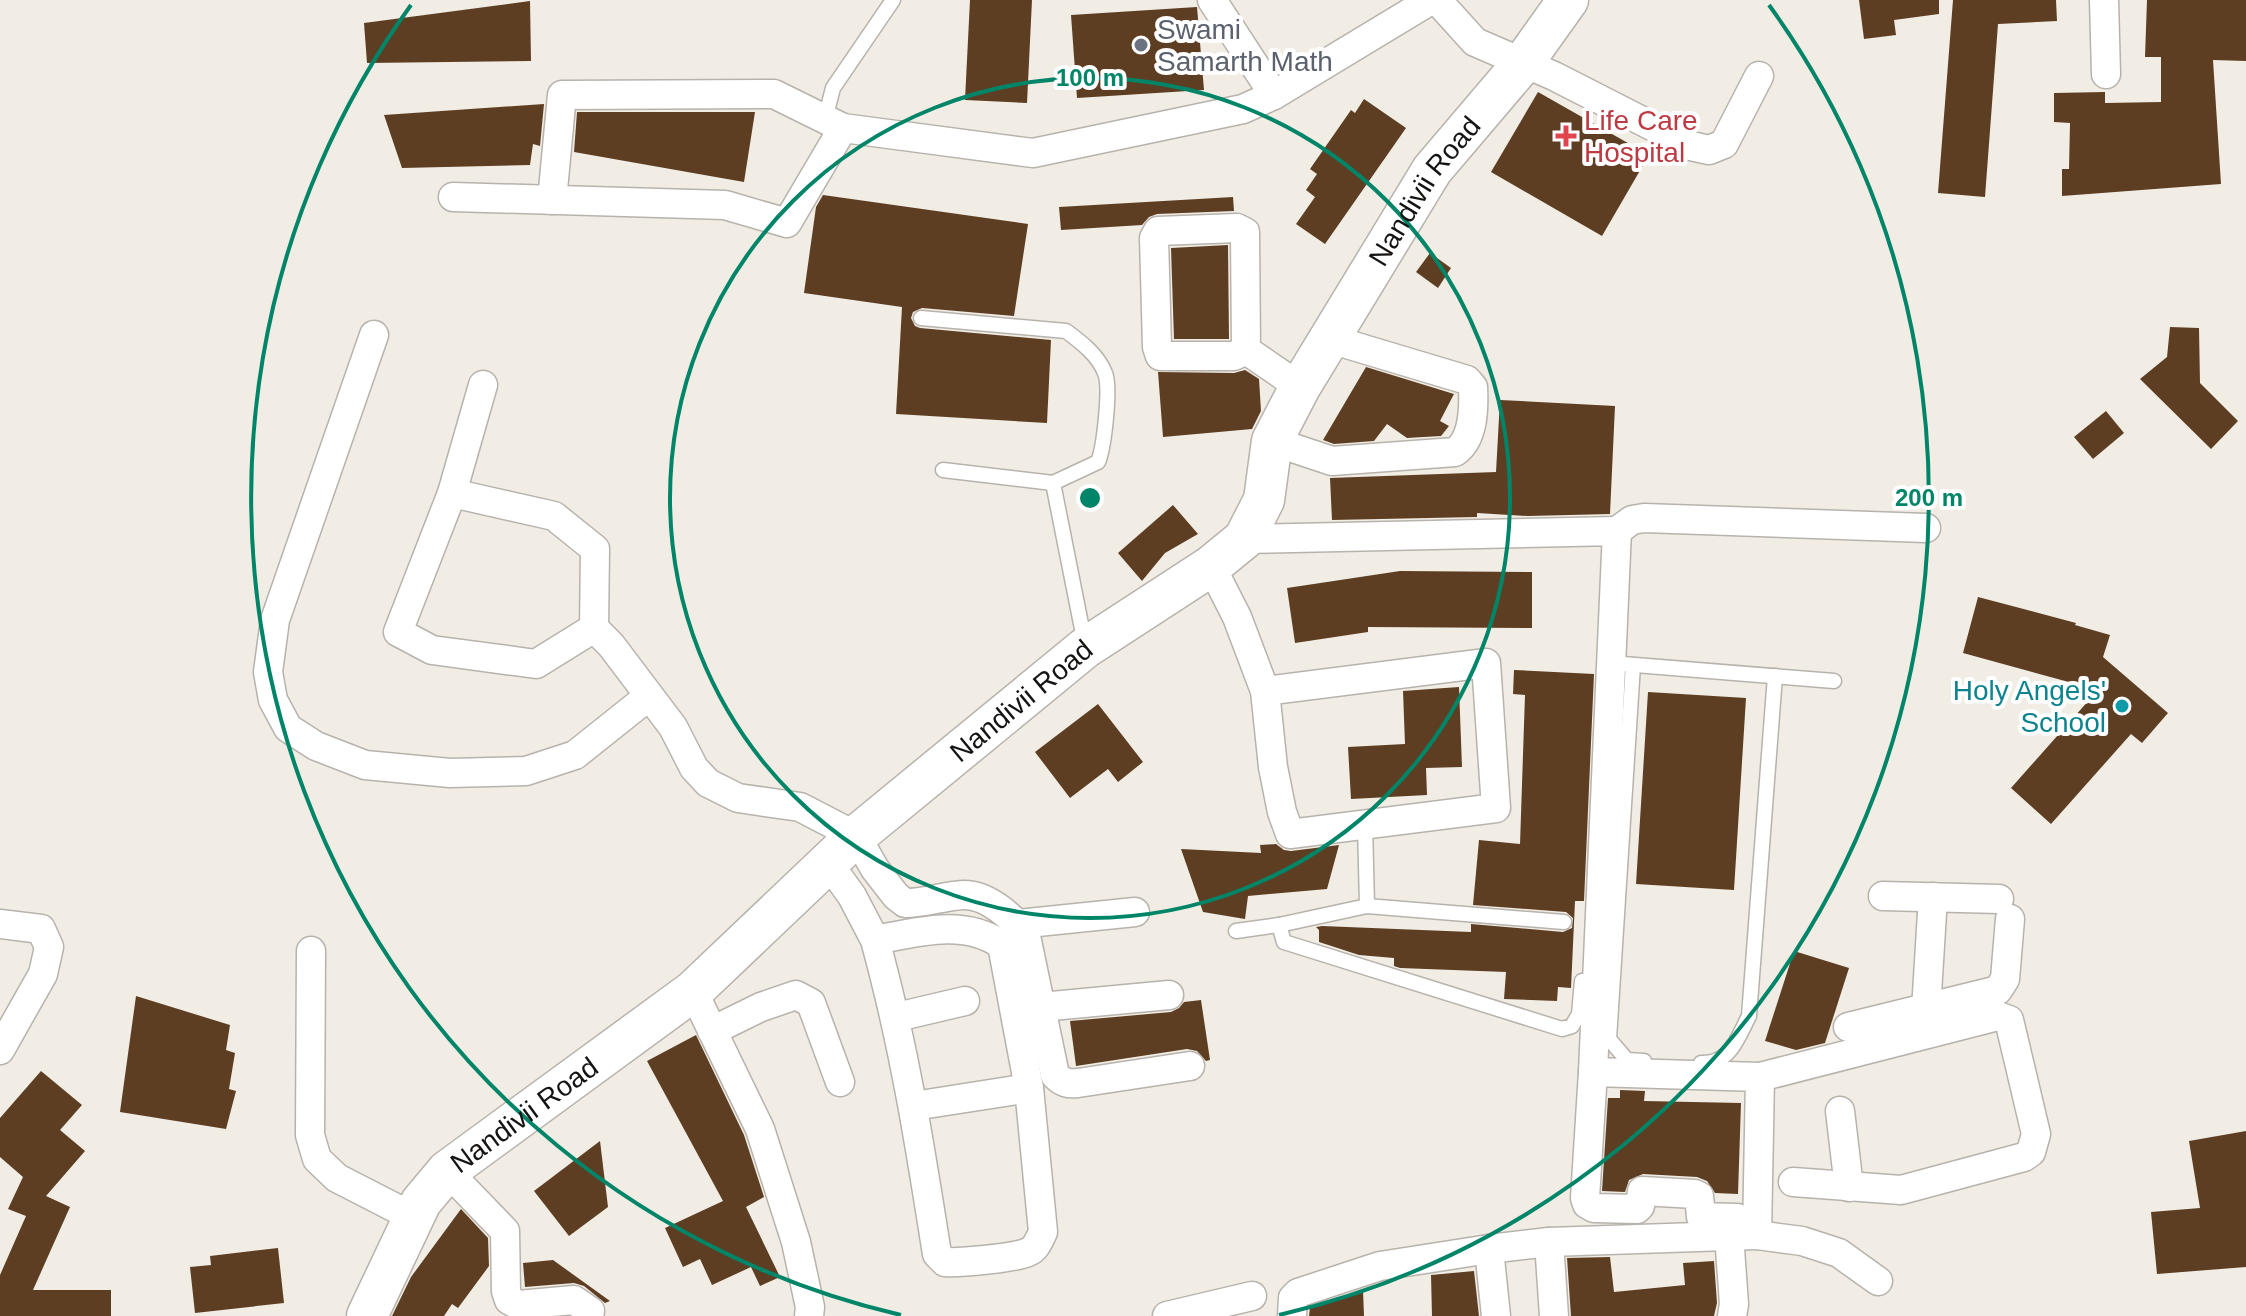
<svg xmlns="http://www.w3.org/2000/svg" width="2246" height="1316" viewBox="0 0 2246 1316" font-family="Helvetica,sans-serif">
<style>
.building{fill:#5e3e22}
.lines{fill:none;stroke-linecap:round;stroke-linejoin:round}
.lane-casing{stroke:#b7b3ac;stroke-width:17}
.street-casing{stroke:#b7b3ac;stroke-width:31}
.secondary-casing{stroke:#b7b3ac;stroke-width:43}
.lane{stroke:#fff;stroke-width:14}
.street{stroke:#fff;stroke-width:28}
.secondary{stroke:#fff;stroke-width:40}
.ring{fill:none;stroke:#008568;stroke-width:4}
.worship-dot{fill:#6b7280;stroke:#fff;stroke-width:3}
.health-dot{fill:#e0444e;stroke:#fff;stroke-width:3}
.culture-dot{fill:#0f9aa8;stroke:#fff;stroke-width:3}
.labels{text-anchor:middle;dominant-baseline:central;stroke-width:8;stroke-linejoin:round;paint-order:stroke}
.worship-label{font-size:28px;fill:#5b616d;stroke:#fff;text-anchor:start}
.health-label{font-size:28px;fill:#be3a42;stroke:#fff;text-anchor:start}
.street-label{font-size:28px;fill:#161412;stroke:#fff}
.culture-label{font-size:28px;fill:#0d838f;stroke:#fff;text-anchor:end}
.centre{fill:#008568;stroke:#fff;stroke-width:4}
.ring-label{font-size:24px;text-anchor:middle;font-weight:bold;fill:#008568;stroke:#fff;stroke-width:8;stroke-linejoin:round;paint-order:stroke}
</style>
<rect width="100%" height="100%" fill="#f1ede5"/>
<!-- building -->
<g class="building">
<polygon points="970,0 1032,0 1027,103 965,100"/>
<polygon points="1859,0 1939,0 1939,14 1894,20 1896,35 1864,39"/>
<polygon points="1953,0 2056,0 2057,21 1998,24 1985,197 1938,193"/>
<polygon points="2147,0 2246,0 2246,61 2213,60 2221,184 2062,196 2062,169 2069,169 2070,123 2054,122 2054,93 2105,92 2105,103 2161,102 2161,57 2145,57"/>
<polygon points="530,1 531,61 367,63 364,23"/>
<polygon points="1197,7 1204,90 1077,98 1071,15"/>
<polygon points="1538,92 1649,155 1602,236 1491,172"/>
<polygon points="1364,99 1406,128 1325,244 1296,224 1315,197 1306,190 1317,174 1310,169 1351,110 1355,113"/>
<polygon points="544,104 540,146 533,144 530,165 402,168 384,115"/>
<polygon points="577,112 755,112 744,182 574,152"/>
<polygon points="823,195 1028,224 1014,316 922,308 913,312 911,318 915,326 920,328 1051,340 1047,423 896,414 902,307 804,293 816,207"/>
<polygon points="1233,197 1234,211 1157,214 1149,217 1142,225 1061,230 1059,207"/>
<polygon points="1228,245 1229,339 1174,339 1171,248"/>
<polygon points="1430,253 1451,268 1438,288 1416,272"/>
<polygon points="2170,327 2199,328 2200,383 2238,421 2211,449 2140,379 2167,357"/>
<polygon points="1366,367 1454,394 1440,421 1449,426 1441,436 1407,438 1387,424 1374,441 1334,444 1323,440"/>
<polygon points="1245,370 1259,379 1261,411 1252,429 1163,437 1158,372 1234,373"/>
<polygon points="1500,400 1615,406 1610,514 1528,516 1477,513 1477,517 1332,520 1330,478 1496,472"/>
<polygon points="2106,411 2124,433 2093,459 2074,437"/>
<polygon points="1173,505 1198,534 1165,553 1142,581 1118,553"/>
<polygon points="1400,571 1532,572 1532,628 1368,627 1368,632 1295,643 1287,588"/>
<polygon points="1978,597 2076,623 2075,625 2110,635 2103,657 2168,713 2142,743 2131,734 2051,824 2011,788 2098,690 1963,653"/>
<polygon points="1514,670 1594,674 1584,901 1575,901 1571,988 1558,987 1557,1001 1504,999 1506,972 1400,968 1394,966 1394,958 1359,955 1319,942 1319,930 1316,927 1322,926 1471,932 1471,924 1563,932 1572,928 1573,918 1566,912 1473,905 1479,840 1520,844 1525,695 1513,694"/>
<polygon points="1459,687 1462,767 1426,768 1427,795 1351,799 1348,747 1405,744 1403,691"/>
<polygon points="1648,692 1746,698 1734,890 1636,884"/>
<polygon points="1098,704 1143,762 1118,782 1108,769 1070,798 1035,752"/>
<polygon points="1276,844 1284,850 1291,851 1339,845 1327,889 1248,896 1245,919 1203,912 1181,849 1261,853 1260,845"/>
<polygon points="1794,951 1849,968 1825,1043 1796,1050 1765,1041"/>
<polygon points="136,996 230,1025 226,1050 235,1053 229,1089 236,1091 226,1129 120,1112"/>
<polygon points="1201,1000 1210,1060 1206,1061 1197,1051 1187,1049 1076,1066 1070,1021 1171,1012 1179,1008 1184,1002"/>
<polygon points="696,1035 744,1135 764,1197 746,1207 780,1277 760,1286 751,1267 712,1285 700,1259 683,1267 665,1228 723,1201 647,1061"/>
<polygon points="41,1071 82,1105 60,1130 85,1151 46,1196 70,1207 33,1290 111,1290 111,1316 0,1316 0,1275 26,1216 8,1209 23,1177 0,1157 0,1118"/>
<polygon points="1620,1090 1645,1091 1644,1101 1741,1103 1738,1194 1715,1193 1707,1181 1697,1177 1643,1174 1629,1180 1625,1192 1602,1191 1608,1098 1620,1098"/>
<polygon points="2246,1131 2246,1267 2157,1274 2151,1212 2200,1208 2189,1141"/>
<polygon points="600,1141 608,1207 569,1236 534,1191"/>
<polygon points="461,1209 488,1238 489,1266 458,1308 452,1304 444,1316 392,1316 411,1277"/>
<polygon points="278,1248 284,1303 195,1313 190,1267 211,1265 210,1256"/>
<polygon points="1610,1257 1614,1292 1685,1285 1683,1263 1714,1261 1717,1303 1714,1316 1571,1316 1567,1258"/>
<polygon points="553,1260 610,1301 605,1303 584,1286 574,1283 525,1287 523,1263"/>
<polygon points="1474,1271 1479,1316 1432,1316 1431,1275"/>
<polygon points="1363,1290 1364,1316 1309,1316 1310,1307"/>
</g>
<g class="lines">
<defs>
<g id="lane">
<polyline points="825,119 833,88 893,0"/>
<path d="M921,318L1066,331C1081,342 1098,355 1105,373C1111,387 1104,448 1098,462L1053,483"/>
<polyline points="943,470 1053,483 1085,644"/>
<polyline points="1623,664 1834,681"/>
<polyline points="1633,665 1609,1039 1627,1060 1644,1061"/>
<polyline points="1365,824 1367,906"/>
<polyline points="1564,922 1367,906 1279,925 1284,942 1562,1029 1572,1026 1579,1014 1582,981"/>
<polyline points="1236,931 1279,925"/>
<path d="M1701,1063C1730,1064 1737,1039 1749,1016L1775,676"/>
</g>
<g id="street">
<polyline points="1212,0 1274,95"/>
<polyline points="1437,0 1475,42 1554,76 1691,146 1709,150 1724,144 1759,76"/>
<polyline points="2104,0 2106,74"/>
<polyline points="453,197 725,205 787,223 843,128"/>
<polyline points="552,200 562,95 774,94 843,128 1033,153 1243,109 1274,95 1431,0"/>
<polyline points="374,335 275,620 268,672 273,700 288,728 316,746 365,765 450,773 526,771 575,755 649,696"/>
<polyline points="1246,350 1245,232 1237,228 1158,231 1154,238 1157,347 1160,356 1234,356 1246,350 1300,387"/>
<path d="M483,385L452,493L554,516L595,549L594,628L611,645L673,727L694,768L708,783L738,798L800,807L856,836L875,869L896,896L905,903C925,903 944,896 963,895C987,894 1014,918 1026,936L1055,1075C1063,1083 1068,1084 1078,1083L1190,1066"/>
<path d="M1272,441L1332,461L1455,452C1474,439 1474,408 1473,387L1467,380L1330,339"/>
<polyline points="452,493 398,632 432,650 536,664 594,628"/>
<polyline points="1617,531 1632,520 1644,518 1926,528"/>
<polyline points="1244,539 1617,531 1593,1072 1760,1077 1757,1235 1549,1242 1489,1249 1380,1266 1298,1293 1293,1298 1292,1316"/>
<polyline points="1211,566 1237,617 1265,691 1273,767 1282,812 1290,834 1496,808 1486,663 1265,691"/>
<path d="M829,864L852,896L875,940C917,932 965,918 1002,945L1029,1088L1043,1232C1039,1240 1036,1249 1028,1252C1016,1258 959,1263 945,1262L937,1254C920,1146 904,1045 875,940"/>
<polyline points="1883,896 1999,899"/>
<polyline points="0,924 41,929 49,947 43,974 0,1050"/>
<polyline points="1018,924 1135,912"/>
<polyline points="311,951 310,1135 317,1159 337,1178 413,1217"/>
<polyline points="693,991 760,1129 796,1242 810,1307 809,1316"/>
<polyline points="1041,1007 1169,995"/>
<polyline points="897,1017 965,1001"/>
<polyline points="1925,1026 1933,897"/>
<polyline points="1848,1027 1998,990 2005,979 2010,919"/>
<polyline points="712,1031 761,1007 796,995 811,1003 840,1082"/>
<polyline points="1593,1072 1585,1198 1587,1204 1594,1208 1637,1209 1640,1206 1642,1191 1695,1194 1699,1196 1701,1217 1737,1218"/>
<polyline points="1760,1077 1998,1016 2009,1020 2036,1134 2031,1152 2024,1157 1901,1190 1793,1182"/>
<polyline points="914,1106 1029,1088"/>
<polyline points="1840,1111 1849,1187"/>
<polyline points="447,1171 505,1231 506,1291 509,1300 518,1305 574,1300 590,1311 589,1316"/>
<polyline points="1729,1235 1734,1304 1732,1316"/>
<polyline points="1757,1235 1802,1241 1839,1253 1878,1281"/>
<polyline points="1549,1242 1554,1316"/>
<polyline points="1489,1249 1496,1316"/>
<polyline points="1167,1316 1252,1296"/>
</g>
<g id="secondary">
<path id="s1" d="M367,1316L421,1202L447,1171L693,991L856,836L1085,648L1211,566L1244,539L1264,500L1272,441L1300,387L1432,170L1523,63L1568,0"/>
</g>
</defs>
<!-- lane casing -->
<use href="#lane" class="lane-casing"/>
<!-- street casing -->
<use href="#street" class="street-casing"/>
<!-- secondary casing -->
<use href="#secondary" class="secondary-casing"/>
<!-- lane -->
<use href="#lane" class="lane"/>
<!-- street -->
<use href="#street" class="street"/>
<!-- secondary -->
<use href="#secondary" class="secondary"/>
</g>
<!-- distance rings -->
<g class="ring">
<circle cx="1090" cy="498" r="420"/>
<path d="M901 1315A839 839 0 0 1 411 5M1769 5A839 839 0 0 1 1279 1315"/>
</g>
<!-- markers -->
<circle class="worship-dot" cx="1141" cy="45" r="8"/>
<path class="health-dot" d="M1562 124h8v8h8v8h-8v8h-8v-8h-8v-8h8z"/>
<circle class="culture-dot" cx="2122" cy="706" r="8"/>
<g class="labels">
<!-- worship labels -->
<g class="worship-label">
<text x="1157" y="29">Swami<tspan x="1157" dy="32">Samarth Math</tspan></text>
</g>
<!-- health labels -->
<g class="health-label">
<text x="1584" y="120">Life Care<tspan x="1584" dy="32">Hospital</tspan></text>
</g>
<!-- street labels -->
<g class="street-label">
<text stroke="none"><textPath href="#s1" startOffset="1582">Nandivii Road</textPath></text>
<text stroke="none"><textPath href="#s1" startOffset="910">Nandivii Road</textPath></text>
<text stroke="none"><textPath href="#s1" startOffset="262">Nandivii Road</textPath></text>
</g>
<!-- culture labels -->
<g class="culture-label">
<text x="2106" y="690">Holy Angels'<tspan x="2106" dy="32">School</tspan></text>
</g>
</g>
<circle cx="1090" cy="498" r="12" class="centre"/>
<g class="ring-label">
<text x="1090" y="86">100 m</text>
<text x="1929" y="506">200 m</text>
</g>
</svg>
